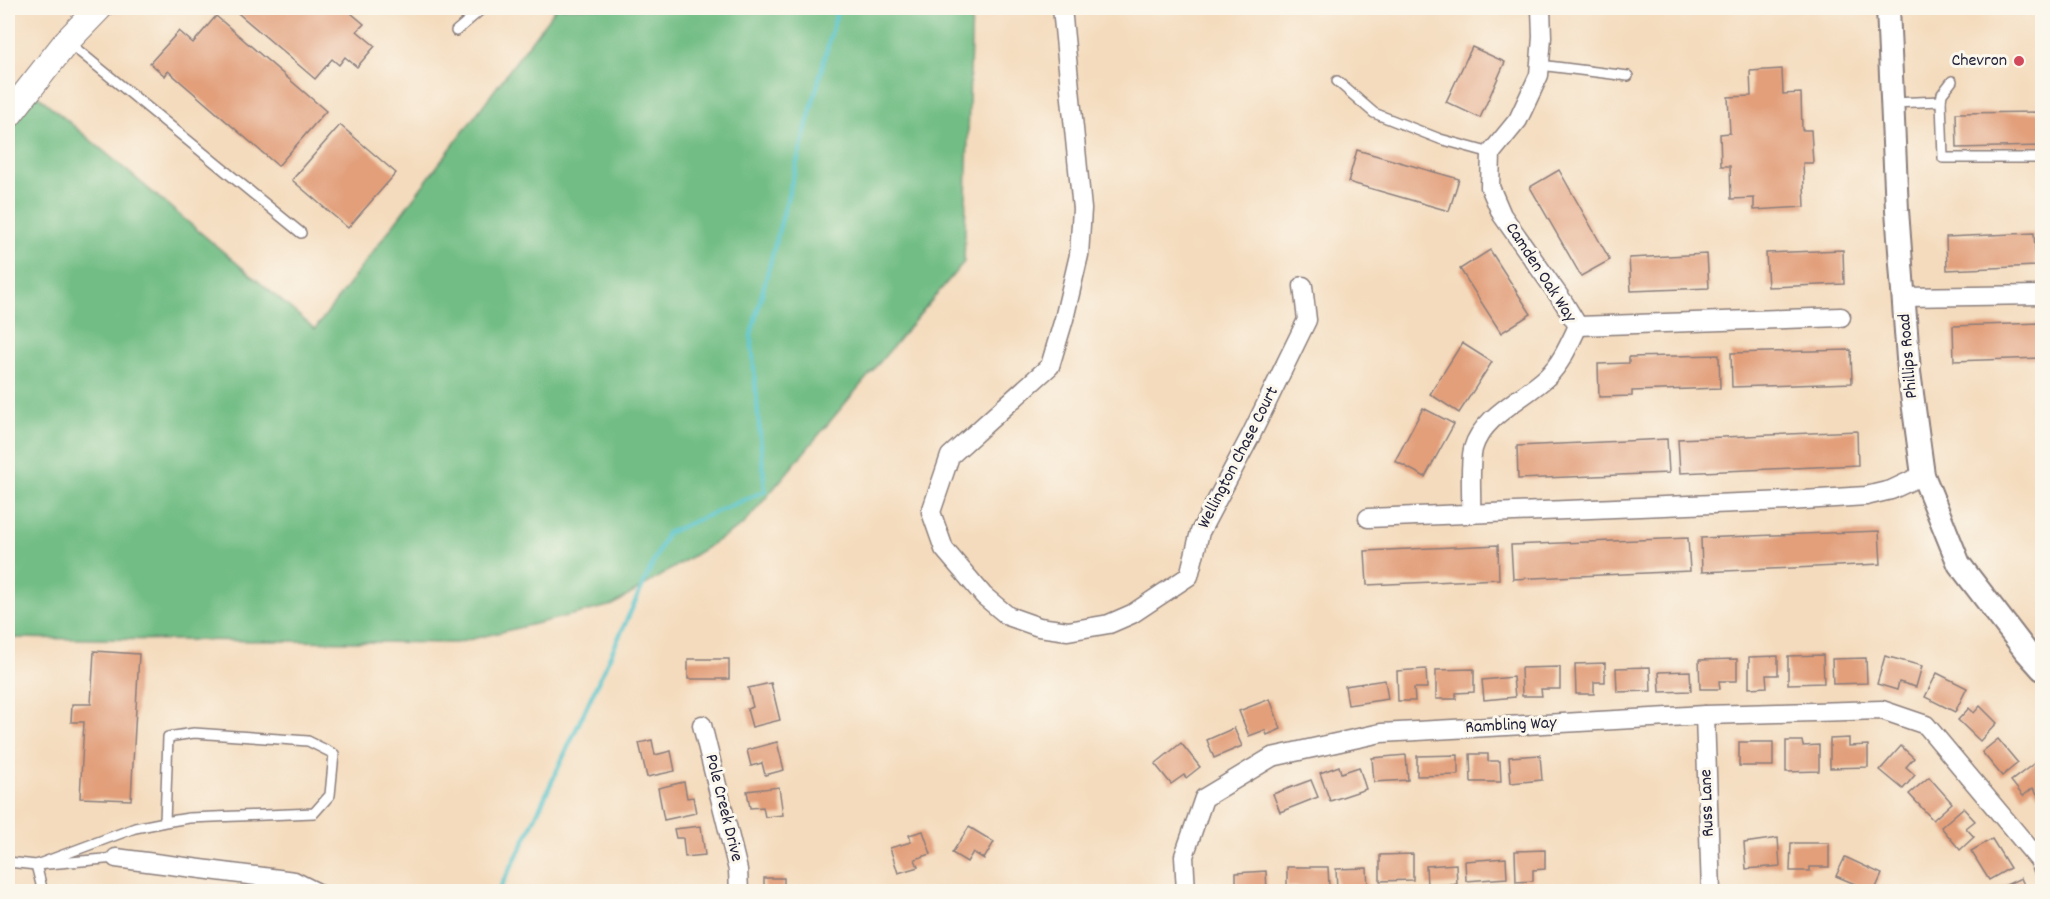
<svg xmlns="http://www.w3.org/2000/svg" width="2050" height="899" viewBox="0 0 2050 899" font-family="Dekko,sans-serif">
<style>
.forest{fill:#72bd85;stroke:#4a7060;stroke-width:1.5}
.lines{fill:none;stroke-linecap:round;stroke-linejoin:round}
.stream{stroke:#54c2c9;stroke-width:4.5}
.building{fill:#e29f7a}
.service-casing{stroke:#8b7e7c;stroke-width:12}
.minor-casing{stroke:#8b7e7c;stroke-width:21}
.tertiary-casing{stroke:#8b7e7c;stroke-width:26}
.secondary-casing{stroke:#8b7e7c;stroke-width:28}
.service{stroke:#fff;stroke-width:9}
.minor{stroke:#fff;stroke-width:18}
.tertiary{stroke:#fff;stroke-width:22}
.secondary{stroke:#fff;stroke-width:26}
.poi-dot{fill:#d1495b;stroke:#fbf7ec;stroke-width:2}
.labels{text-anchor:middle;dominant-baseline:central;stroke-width:6;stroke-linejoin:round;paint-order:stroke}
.poi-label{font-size:18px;fill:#22223b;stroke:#fbf7ec;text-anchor:end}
.street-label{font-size:18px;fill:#22223b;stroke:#fbf7ec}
</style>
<rect width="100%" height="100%" fill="#fbf7ec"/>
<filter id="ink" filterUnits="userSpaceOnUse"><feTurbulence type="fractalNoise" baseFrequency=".0167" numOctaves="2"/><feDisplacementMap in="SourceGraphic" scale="12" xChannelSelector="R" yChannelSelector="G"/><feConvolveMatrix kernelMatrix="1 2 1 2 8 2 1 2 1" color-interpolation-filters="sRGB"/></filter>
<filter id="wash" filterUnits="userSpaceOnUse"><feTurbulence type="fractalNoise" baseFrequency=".008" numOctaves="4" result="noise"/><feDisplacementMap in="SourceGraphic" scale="24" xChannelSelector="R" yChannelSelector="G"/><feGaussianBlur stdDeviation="1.35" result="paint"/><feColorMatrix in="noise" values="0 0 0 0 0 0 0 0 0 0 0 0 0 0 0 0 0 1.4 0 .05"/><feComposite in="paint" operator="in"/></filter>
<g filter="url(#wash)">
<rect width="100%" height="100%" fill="#f4dbbd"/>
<!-- forest -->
<polygon class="forest" points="556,8 972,8 964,262 743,525 613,605 456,643 8,638 8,128 37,95 315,329"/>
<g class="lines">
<!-- stream -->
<polyline class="stream" points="498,892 523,844 667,533 765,491 751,335 838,8"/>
</g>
<g id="blocks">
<!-- building -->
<g class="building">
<polygon points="232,8 345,8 364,24 357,31 375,46 357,67 345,57 339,65 332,59 315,79"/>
<polygon points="216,16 326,111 278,166 168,71 165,76 150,63 179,31 193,43"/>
<polygon points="1472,47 1505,62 1480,118 1446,102"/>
<polygon points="1782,69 1783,94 1801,93 1802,130 1811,130 1813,163 1803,163 1805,207 1754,210 1754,198 1731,199 1730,166 1721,166 1720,134 1730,133 1728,97 1751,96 1750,71"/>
<polygon points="2042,112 2042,146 1957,148 1956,113"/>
<polygon points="340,125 396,173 348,228 292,180"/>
<polygon points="1357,150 1459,179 1449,211 1348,182"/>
<polygon points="1559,170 1610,260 1581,276 1530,187"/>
<polygon points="2034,233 2036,266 1947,270 1946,237"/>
<polygon points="1490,250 1531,314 1501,333 1460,269"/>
<polygon points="1843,250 1844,284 1768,287 1766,253"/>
<polygon points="1707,254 1709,288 1631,291 1629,258"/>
<polygon points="2041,323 2042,358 1954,361 1953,326"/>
<polygon points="1462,343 1492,362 1459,413 1430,394"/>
<polygon points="1851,350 1852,383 1732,387 1731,353"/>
<polygon points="1719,355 1720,388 1632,391 1632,396 1599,397 1598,364 1629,363 1629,357"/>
<polygon points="1423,408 1454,424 1425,477 1395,461"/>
<polygon points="1857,431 1858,465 1680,473 1678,439"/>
<polygon points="1667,439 1669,473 1518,479 1517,446"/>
<polygon points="1879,531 1881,564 1702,572 1701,538"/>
<polygon points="1688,538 1690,571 1513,579 1511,545"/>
<polygon points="1498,545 1499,579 1367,585 1365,551"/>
<polygon points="94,651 139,654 131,800 80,798 84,722 71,722 72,704 91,704"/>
<polygon points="1823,655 1824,683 1788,684 1788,656"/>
<polygon points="1778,656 1778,675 1766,675 1767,687 1749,688 1749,657"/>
<polygon points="1885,656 1922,666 1916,687 1899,682 1897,690 1877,684"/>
<polygon points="1866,658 1867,683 1833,684 1832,659"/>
<rect x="688" y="659" width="41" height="20"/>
<polygon points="1737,659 1737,681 1719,681 1720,689 1700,689 1699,660"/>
<polygon points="1605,663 1605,682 1594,682 1594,694 1576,694 1575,664"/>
<polygon points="1560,667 1560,689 1541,689 1542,696 1522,696 1521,668"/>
<polygon points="1650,667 1651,691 1617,692 1616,668"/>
<polygon points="1426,669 1427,688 1414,688 1415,701 1398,701 1397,671"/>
<polygon points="1474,669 1474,692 1456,693 1456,699 1436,699 1436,670"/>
<polygon points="1690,671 1691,691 1660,692 1659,672"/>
<polygon points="1937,673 1967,688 1955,712 1925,697"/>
<polygon points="1513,677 1515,697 1484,700 1482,680"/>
<polygon points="1385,680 1388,699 1348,705 1345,686"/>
<polygon points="771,683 780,720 752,727 747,709 753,707 748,688"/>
<polygon points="1270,699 1281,729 1267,735 1265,730 1249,736 1239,711"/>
<polygon points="1980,706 1997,723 1980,741 1958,720 1969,708 1974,713"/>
<polygon points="1234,728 1242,746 1214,758 1207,740"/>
<polygon points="1849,738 1849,746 1868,745 1868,767 1830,768 1830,739"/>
<polygon points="1998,739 2018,763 2002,776 1982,752"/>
<polygon points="652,740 655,755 671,751 675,771 647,777 639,743"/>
<polygon points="1786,741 1802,741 1803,746 1819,745 1819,771 1786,772"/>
<polygon points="777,742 784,770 765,775 762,763 751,766 747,750"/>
<rect x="1739" y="742" width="34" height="24"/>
<polygon points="1181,743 1200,767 1186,778 1184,775 1171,784 1155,764"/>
<polygon points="1901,746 1914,758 1906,767 1915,775 1903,789 1880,770"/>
<polygon points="1470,754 1488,754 1488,761 1500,761 1501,782 1471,782"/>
<polygon points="1406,755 1408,780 1374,782 1372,758"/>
<polygon points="1458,755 1458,775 1417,776 1417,756"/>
<polygon points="1540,755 1542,780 1511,783 1509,757"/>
<polygon points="2036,762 2042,771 2042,794 2039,796 2033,788 2023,796 2011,781"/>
<polygon points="1339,766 1341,773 1359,767 1366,789 1330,801 1320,773"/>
<polygon points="1929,777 1952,803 1933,820 1909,794"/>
<polygon points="1311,780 1318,797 1280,812 1273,794"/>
<polygon points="684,782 687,798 693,797 696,813 664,820 658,788"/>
<polygon points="779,787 783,815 765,817 763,807 750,808 747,791"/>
<polygon points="1963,808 1975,821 1966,828 1974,837 1960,850 1941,827"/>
<polygon points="701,826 705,855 685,857 683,838 676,838 674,829"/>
<polygon points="969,827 994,842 984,859 973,852 967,862 952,853"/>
<polygon points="923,831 931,854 915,859 918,867 898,873 890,848 911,842 909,835"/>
<polygon points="1778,838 1780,866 1746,869 1744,843"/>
<polygon points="1992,839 2010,868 1989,880 1971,851"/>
<polygon points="1791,843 1829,843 1829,867 1810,867 1810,871 1790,871"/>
<polygon points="1545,850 1545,869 1533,870 1533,881 1516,882 1515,851"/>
<polygon points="1413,854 1413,880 1380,881 1380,855"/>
<polygon points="1845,857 1882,874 1874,892 1836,876"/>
<polygon points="1506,858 1507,878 1466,881 1465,861"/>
<polygon points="1456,864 1457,884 1427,886 1426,866"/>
<polygon points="1287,867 1328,867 1329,886 1287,887"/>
<polygon points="1367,868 1368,888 1337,889 1336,869"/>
<polygon points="1266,871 1267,891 1236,892 1236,873"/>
<rect x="764" y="878" width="20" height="14"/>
<polygon points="2021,878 2027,892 1991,892"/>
</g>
</g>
</g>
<g filter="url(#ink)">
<use href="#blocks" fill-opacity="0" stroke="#8b7e7c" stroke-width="1.5"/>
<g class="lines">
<defs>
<g id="service">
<polyline points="456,31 483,8"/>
<polyline points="69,43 301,233"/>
<polyline points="1540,65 1628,76"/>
<polyline points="1337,81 1374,113 1440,139 1491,153"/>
<polyline points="1941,101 1942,94 1952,81"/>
<polyline points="1892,103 1941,101 1943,158 2042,158"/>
<polyline points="8,862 36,865 116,858"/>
<polyline points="43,892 36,865 135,828 165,822 189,818 314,813 330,795 334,754 308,741 194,733 168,737 165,822"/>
</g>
<g id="minor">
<polyline points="1062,8 1082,209 1079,255 1064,319 1050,366 950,456 931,512 944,549 984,596 1008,616 1039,627 1068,631 1109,624 1132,614 1189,576 1200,532 1250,437 1307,320 1303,286"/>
<polyline points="1904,297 2042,295"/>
<polyline points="1578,326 1841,317"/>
<path d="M1471,514C1472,496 1469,466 1473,449C1482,416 1525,398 1547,377C1562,362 1569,345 1578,326L1564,303L1502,215L1490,187L1491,153L1518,120L1539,75L1542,37L1541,8"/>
<polyline points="1368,518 1788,501 1866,496 1891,490 1923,475"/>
<polyline points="1705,715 1711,892"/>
<polyline points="702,725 738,870 739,892"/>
<polyline points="116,858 294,881 316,892"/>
<polyline points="1186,892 1184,856 1204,798 1272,757 1381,733 1705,715 1882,710 1926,725 2039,860 2042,867"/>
</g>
<polyline id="tertiary" points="1888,8 1897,210 1909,372 1923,475 1959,564 2025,650 2042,669"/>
<polyline id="secondary" points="8,116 67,41 99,8"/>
</defs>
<!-- service casing -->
<use href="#service" class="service-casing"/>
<!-- minor casing -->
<use href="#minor" class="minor-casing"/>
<!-- tertiary casing -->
<use href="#tertiary" class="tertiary-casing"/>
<!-- secondary casing -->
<use href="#secondary" class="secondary-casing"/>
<!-- service -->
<use href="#service" class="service"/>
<!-- minor -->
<use href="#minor" class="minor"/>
<!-- tertiary -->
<use href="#tertiary" class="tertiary"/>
<!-- secondary -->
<use href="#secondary" class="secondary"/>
</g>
</g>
<!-- markers -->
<circle class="poi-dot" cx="2019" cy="61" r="6"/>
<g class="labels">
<!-- poi labels -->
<g class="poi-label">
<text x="2007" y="61">Chevron</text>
</g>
<!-- street labels -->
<g class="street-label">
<text transform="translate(1540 273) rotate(57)">Camden Oak Way</text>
<text transform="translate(1909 356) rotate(-95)">Phillips Road</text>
<text transform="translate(1239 458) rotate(-63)">Wellington Chase Court</text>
<text transform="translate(1511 726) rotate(-3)">Rambling Way</text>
<text transform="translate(1708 803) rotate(-92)">Russ Lane</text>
<text transform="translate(723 808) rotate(76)">Pole Creek Drive</text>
</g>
</g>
<!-- margin -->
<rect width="2050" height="899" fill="none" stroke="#fbf7ec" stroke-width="30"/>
</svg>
